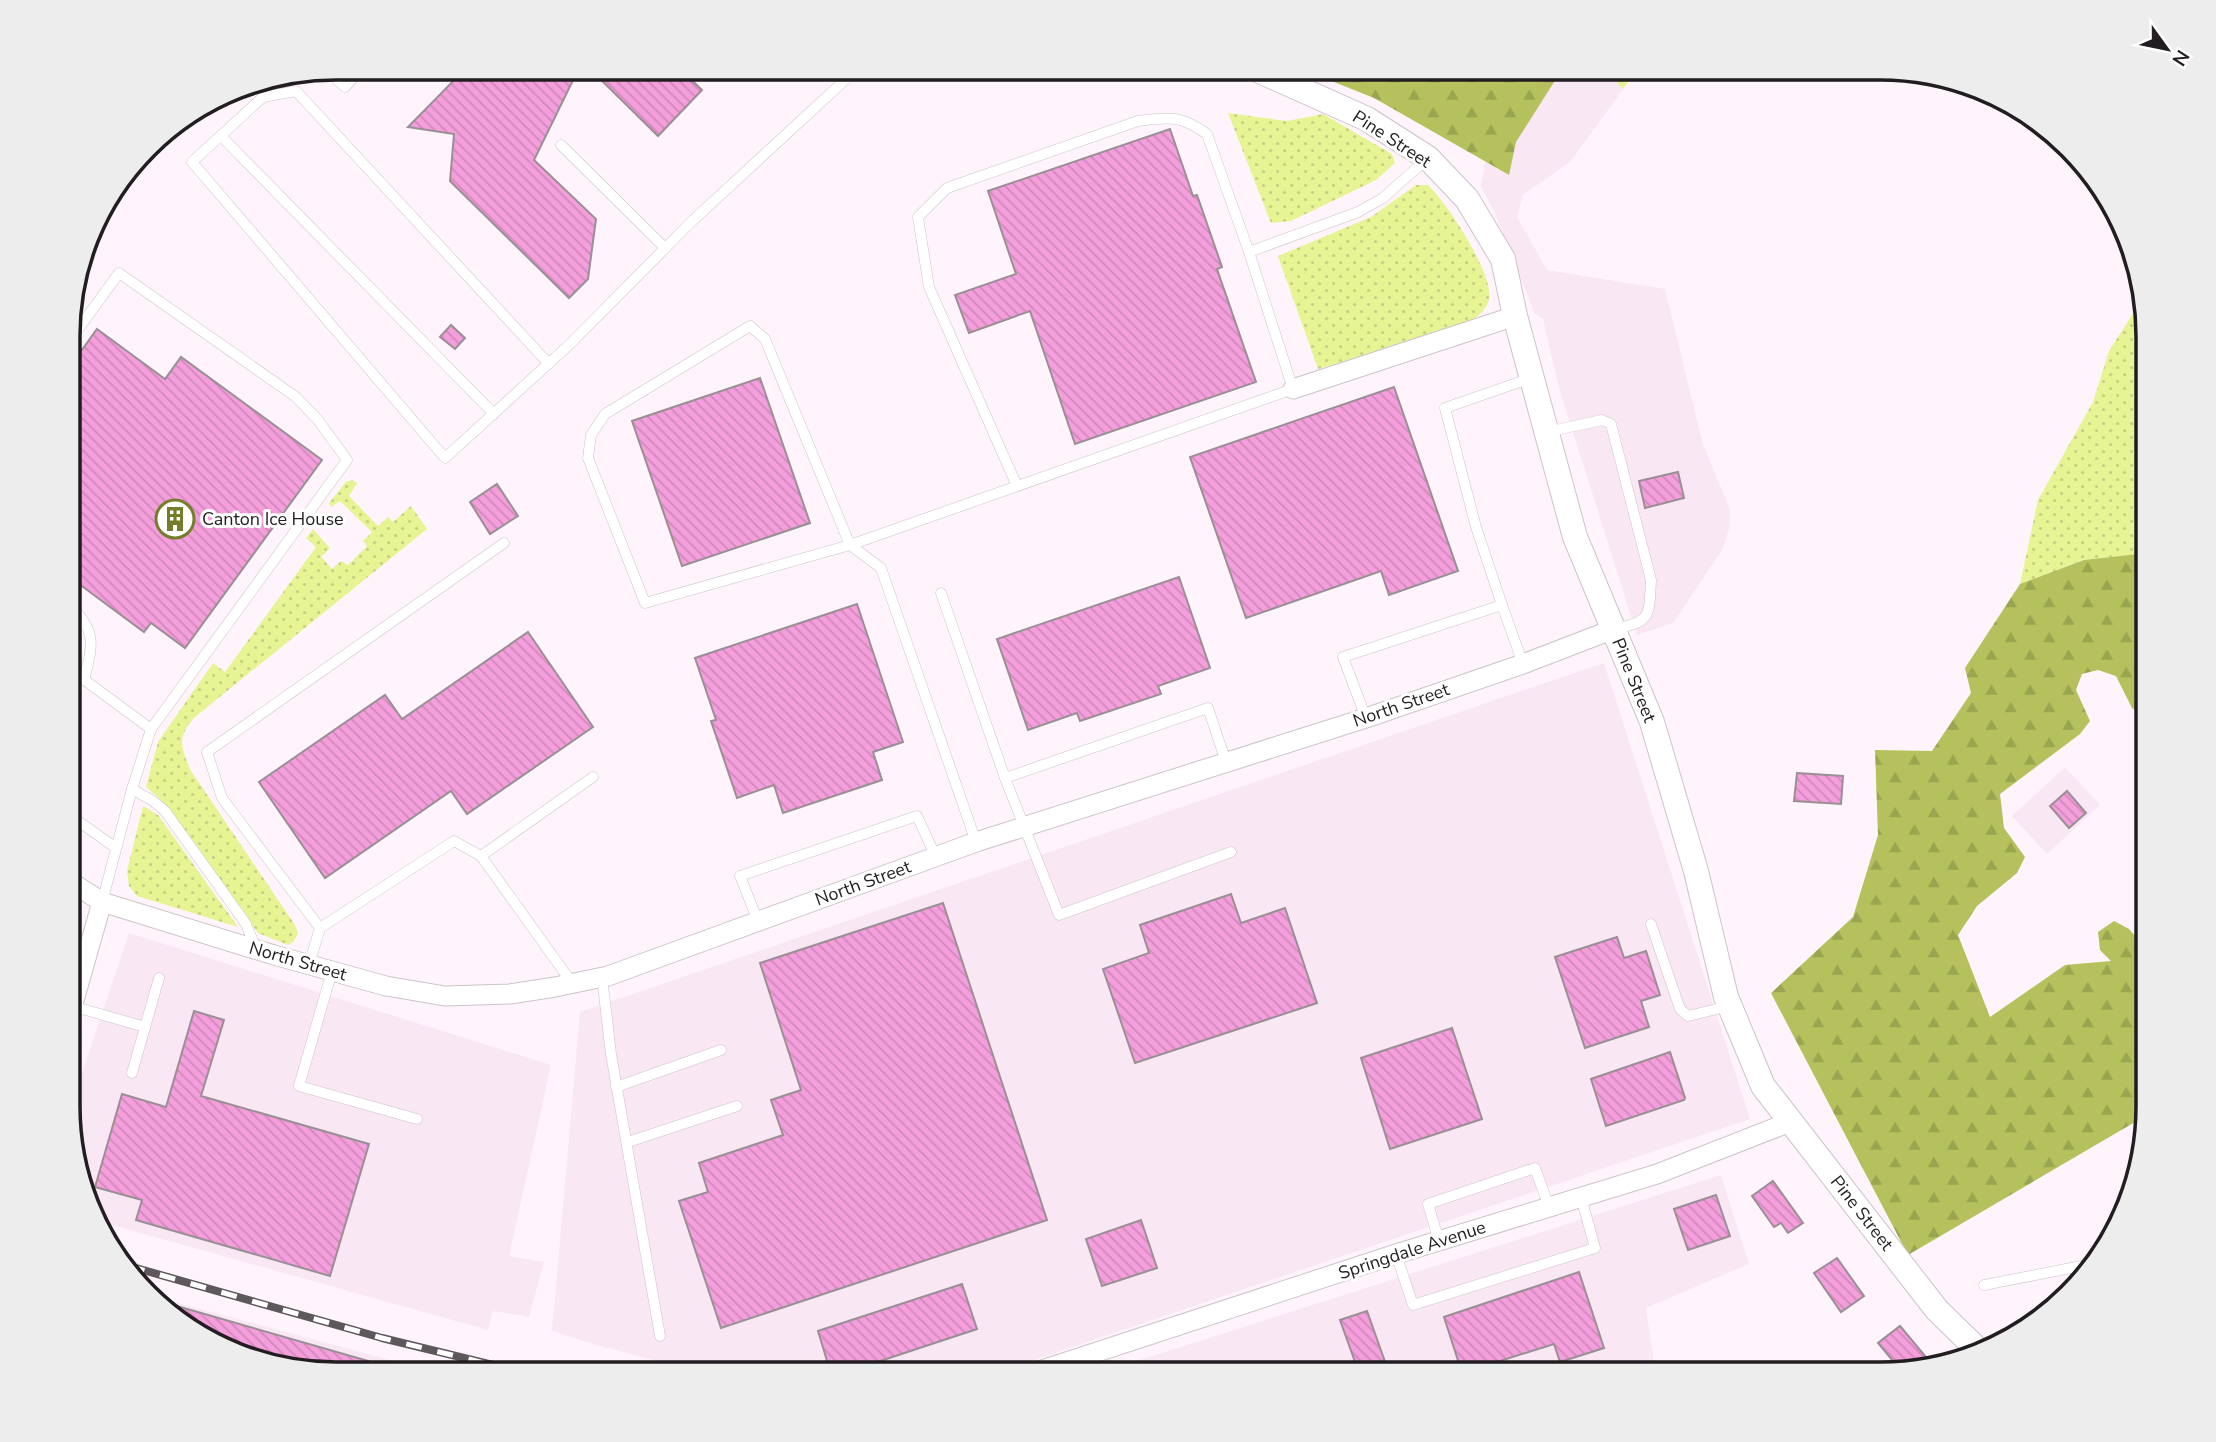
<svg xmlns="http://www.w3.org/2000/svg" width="2216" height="1442" viewBox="0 0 2216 1442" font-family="'Nunito Sans',sans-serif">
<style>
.built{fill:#f9e7f3}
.grass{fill:url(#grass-dots)}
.forest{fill:url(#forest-firs)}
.building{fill:url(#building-back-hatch);stroke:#998f95;stroke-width:2}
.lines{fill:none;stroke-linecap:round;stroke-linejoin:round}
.service-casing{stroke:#cdc3c9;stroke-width:11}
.minor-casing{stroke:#cdc3c9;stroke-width:21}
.tertiary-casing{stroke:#cdc3c9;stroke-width:26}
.service{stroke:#fff;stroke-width:10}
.minor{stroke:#fff;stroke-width:19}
.tertiary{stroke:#fff;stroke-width:24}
.rail-casing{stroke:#5e585c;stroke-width:8}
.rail{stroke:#fff;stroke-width:5;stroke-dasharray:16;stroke-linecap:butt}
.labels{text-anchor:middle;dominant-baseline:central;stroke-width:6;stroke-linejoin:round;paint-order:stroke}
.street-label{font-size:18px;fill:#211d20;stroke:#fff}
.poi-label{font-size:18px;fill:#211d20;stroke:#fff;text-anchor:start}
.rim{fill:none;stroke:#211d20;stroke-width:3.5}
</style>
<defs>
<pattern id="grass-dots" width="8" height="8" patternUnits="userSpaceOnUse" patternTransform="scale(1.75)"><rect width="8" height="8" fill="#e6f494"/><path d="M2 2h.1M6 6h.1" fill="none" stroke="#c5d17f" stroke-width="1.8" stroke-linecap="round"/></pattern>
<pattern id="forest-firs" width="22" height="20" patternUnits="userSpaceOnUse" patternTransform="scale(1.75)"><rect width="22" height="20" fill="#b4c15c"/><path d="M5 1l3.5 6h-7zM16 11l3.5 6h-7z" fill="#9aa550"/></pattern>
<pattern id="building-back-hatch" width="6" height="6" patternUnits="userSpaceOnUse" patternTransform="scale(1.75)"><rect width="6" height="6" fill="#f49edb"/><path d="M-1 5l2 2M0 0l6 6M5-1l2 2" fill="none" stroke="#d188bc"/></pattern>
</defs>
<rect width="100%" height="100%" fill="#fff4fb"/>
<!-- built -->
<g class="built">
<polygon points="1563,68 1603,68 1623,89 1571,161 1523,195 1517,217 1547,270 1665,289 1703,445 1730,509 1730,526 1723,548 1673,623 1637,635 1559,388 1543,319 1535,314 1495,213 1481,187 1485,162 1509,175 1516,142"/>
<polygon points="1604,663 1750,1119 992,1374 706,1374 593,1344 552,1331 580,1012"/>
<polygon points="2065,767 2100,805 2047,854 2012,816"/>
<polygon points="129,933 551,1065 509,1256 544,1262 529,1317 493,1311 488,1330 98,1221 71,1140 71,1105"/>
<polygon points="1721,1175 1749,1264 1646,1308 1655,1370 1652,1373 1099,1373"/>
<polygon points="159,1298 443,1374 336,1374 251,1360 187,1328"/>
</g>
<!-- grass -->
<g class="grass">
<polygon points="1603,68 1638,68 1623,89"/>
<polygon points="1228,113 1287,121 1323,114 1392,154 1395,163 1376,180 1291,221 1271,223"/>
<path d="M1416,185H1428C1447,203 1494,274 1489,299C1486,312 1473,320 1463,326L1318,369L1278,256L1371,217Z"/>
<polygon points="2141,301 2147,320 2147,553 2083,560 2020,584 2038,500 2093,402 2109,351"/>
<path d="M352,480L357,483L349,496L378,526L388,517L393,522L411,506L427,529L195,717C176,738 181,747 191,771L295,925L298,934L293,942L288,945L258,933L183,827L160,799L146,787L158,742L213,663L225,672L316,547L306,538L313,529L330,548L321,557L332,569L341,561L348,565L367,546L363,541L372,532L340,501L331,507L329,503L346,482Z"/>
<polygon points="143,806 158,815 238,927 137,896 129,886 127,871"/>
</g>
<!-- forest -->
<g class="forest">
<polygon points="1299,68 1394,68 1415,80 1424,68 1563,68 1516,142 1509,175 1374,98"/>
<polygon points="2147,553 2147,718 2132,708 2116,676 2098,670 2082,674 2076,690 2090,721 2080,734 2000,794 2004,828 2025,857 2017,873 1977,906 1958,935 1990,1017 2065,965 2111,961 2100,950 2098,932 2114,921 2129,929 2147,950 2147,1115 1908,1255 1771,993 1853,917 1878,835 1875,750 1932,751 1971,693 1965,668 2020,584 2084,560"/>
</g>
<!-- building -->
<g class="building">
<polygon points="466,68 579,68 534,160 596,219 588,279 569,298 450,181 454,134 408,127"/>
<polygon points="589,68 679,68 702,90 658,136"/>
<polygon points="1170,129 1193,196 1197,195 1222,267 1217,269 1256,382 1075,444 1030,311 969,333 955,295 1016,274 988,191"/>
<polygon points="451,325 465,338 455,349 440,337"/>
<polygon points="97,329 165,379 181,357 322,460 185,648 151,623 144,632 71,578 71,365"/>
<polygon points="760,378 810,523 682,566 632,421"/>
<polygon points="1394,387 1458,571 1389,595 1381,571 1246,618 1190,457"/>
<polygon points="1678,472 1684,498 1645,508 1639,481"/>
<polygon points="497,484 518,516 490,534 470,502"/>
<polygon points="1179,577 1210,668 1158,686 1161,694 1080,721 1077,713 1028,730 997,639"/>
<polygon points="857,604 903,742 873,752 882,780 783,813 774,785 737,798 711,721 716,720 695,658"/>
<polygon points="528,632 593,727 467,814 451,791 325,878 259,782 385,695 402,719"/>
<polygon points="1797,773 1843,776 1841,804 1794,801"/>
<polygon points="2067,791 2086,813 2069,828 2050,806"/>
<polygon points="1231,894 1241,923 1285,908 1317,1003 1135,1063 1103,969 1149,953 1140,925"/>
<polygon points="943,903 1047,1220 721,1328 679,1201 708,1192 699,1163 783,1135 771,1100 801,1090 760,963"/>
<polygon points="1617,937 1624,958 1646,951 1660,995 1641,1001 1649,1027 1585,1048 1555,957"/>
<polygon points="194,1011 224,1020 201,1096 369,1144 330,1276 136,1220 142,1200 95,1187 122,1094 166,1107"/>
<polygon points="1452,1028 1482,1119 1390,1149 1361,1058"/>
<polygon points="1670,1052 1685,1098 1684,1100 1606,1126 1591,1079"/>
<polygon points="1773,1181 1803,1223 1788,1233 1781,1223 1774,1227 1752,1196"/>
<polygon points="1716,1195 1730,1236 1688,1250 1674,1209"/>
<polygon points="1141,1220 1157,1268 1102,1286 1086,1239"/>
<polygon points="1837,1258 1864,1296 1841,1312 1814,1273"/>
<polygon points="1579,1272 1604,1348 1560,1362 1554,1344 1462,1373 1444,1317"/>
<polygon points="962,1284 977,1329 841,1374 831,1374 818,1331"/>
<polygon points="163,1302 396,1369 395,1374 336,1374 251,1360 187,1328"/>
<polygon points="1367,1311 1389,1373 1359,1373 1340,1320"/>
<polygon points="1900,1326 1926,1357 1912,1368 1902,1372 1878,1343"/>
</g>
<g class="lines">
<defs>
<g id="service">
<polyline points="326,70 345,87 362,68"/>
<polyline points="221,136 494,414"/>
<polyline points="561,145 665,248"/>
<polyline points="1249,252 1358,212 1383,198 1428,158"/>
<polyline points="71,339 119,273 296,397 318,420 347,460 151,729 132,789 102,902"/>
<polyline points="549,364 296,91 263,97 192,162 445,458 570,344 690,223 858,68"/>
<path d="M1547,432L1602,420L1611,424L1651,580C1649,617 1651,622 1614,629"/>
<polyline points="941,593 1005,778"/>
<polyline points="1502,605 1476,527 1445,408 1531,378"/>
<path d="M71,607C98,631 92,648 84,680"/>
<polyline points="71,670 151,729"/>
<polyline points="1366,718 1343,657 1502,605 1523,664"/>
<polyline points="1226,762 1208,708 1005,778 1059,915 1231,852"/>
<polyline points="132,789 153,801 165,811 246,924 256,949"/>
<polyline points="71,816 116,848"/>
<path d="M976,842L881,568L850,545L645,603L588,458L591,435L605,414L750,326L765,339L850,545L1293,389L1249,252L1207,134C1181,115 1169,117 1138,121L947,188L918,217L929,287L1017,486"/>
<polyline points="758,921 740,876 917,816 936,857"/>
<polyline points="1651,924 1680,1009 1688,1016 1729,1006"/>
<polyline points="320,928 222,798 207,752 504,543"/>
<polyline points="309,965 320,928 454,841 481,856"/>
<polyline points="332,971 299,1086 417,1119"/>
<polyline points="602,977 611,1054 660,1336"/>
<polyline points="572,983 481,856 593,777"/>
<polyline points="72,1006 145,1027"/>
<polyline points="132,1073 159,978"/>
<polyline points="616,1087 721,1050"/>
<polyline points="628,1142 737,1106"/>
<polyline points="1439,1241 1428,1204 1535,1168 1549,1207"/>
<polyline points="1396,1254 1413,1305 1595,1248 1581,1197"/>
<polyline points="1984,1285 2092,1264"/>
</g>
<g id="minor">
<polyline points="1293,389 1515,316"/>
<polyline points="71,882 102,902 274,955 386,986 445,996 510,994 555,987 608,976 976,842 1366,718 1523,664 1614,629"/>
<polyline points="71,1011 102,902"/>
<polyline points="1033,1373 1396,1254 1657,1174 1790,1122"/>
</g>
<polyline id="tertiary" points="1253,68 1367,119 1428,158 1467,199 1503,259 1515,316 1575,537 1652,722 1696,871 1726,997 1763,1086 1937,1310 1977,1349"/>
</defs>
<!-- service casing -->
<use href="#service" class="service-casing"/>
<!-- minor casing -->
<use href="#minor" class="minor-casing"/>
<!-- tertiary casing -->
<use href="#tertiary" class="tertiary-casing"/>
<!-- service -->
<use href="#service" class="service"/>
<!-- minor -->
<use href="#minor" class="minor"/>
<!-- tertiary -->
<use href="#tertiary" class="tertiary"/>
<defs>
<polyline id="rail" points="129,1266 382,1338 530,1374"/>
</defs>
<!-- rail casing -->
<use href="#rail" class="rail-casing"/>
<!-- rail -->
<use href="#rail" class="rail"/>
</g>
<!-- icons -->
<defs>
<symbol id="building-ring" viewBox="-11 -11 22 22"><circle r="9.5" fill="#fff" stroke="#747d29" stroke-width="1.5"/><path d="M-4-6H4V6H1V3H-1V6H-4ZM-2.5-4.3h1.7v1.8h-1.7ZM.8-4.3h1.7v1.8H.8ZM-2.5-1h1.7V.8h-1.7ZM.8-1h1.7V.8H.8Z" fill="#747d29"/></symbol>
</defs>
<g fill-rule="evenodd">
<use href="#building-ring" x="153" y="497" width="44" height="44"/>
</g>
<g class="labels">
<!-- street labels -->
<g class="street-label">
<text transform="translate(1392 139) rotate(33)">Pine Street</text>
<text transform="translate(1634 680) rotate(68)">Pine Street</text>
<text transform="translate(1401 705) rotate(-19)">North Street</text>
<text transform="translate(863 883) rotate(-20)">North Street</text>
<text transform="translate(298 961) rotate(16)">North Street</text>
<text transform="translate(1862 1213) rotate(52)">Pine Street</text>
<text transform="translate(1412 1250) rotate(-18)">Springdale Avenue</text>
</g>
<!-- poi labels -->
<g class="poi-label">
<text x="202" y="519">Canton Ice House</text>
</g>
</g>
<!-- crop -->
<path d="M0 0H2216V1442H0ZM336 80H1880A256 256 0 0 1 2136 336V1106A256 256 0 0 1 1880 1362H336A256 256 0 0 1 80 1106V336A256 256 0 0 1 336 80Z" fill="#ededed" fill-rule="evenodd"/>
<path class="rim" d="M336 80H1880A256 256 0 0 1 2136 336V1106A256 256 0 0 1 1880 1362H336A256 256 0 0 1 80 1106V336A256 256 0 0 1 336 80Z"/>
<!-- north arrow -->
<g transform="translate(2167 49) rotate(123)" stroke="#ffffff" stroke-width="5" paint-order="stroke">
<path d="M0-5L12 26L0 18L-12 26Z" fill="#211d20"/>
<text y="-10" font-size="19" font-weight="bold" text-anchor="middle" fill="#211d20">N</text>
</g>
</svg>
